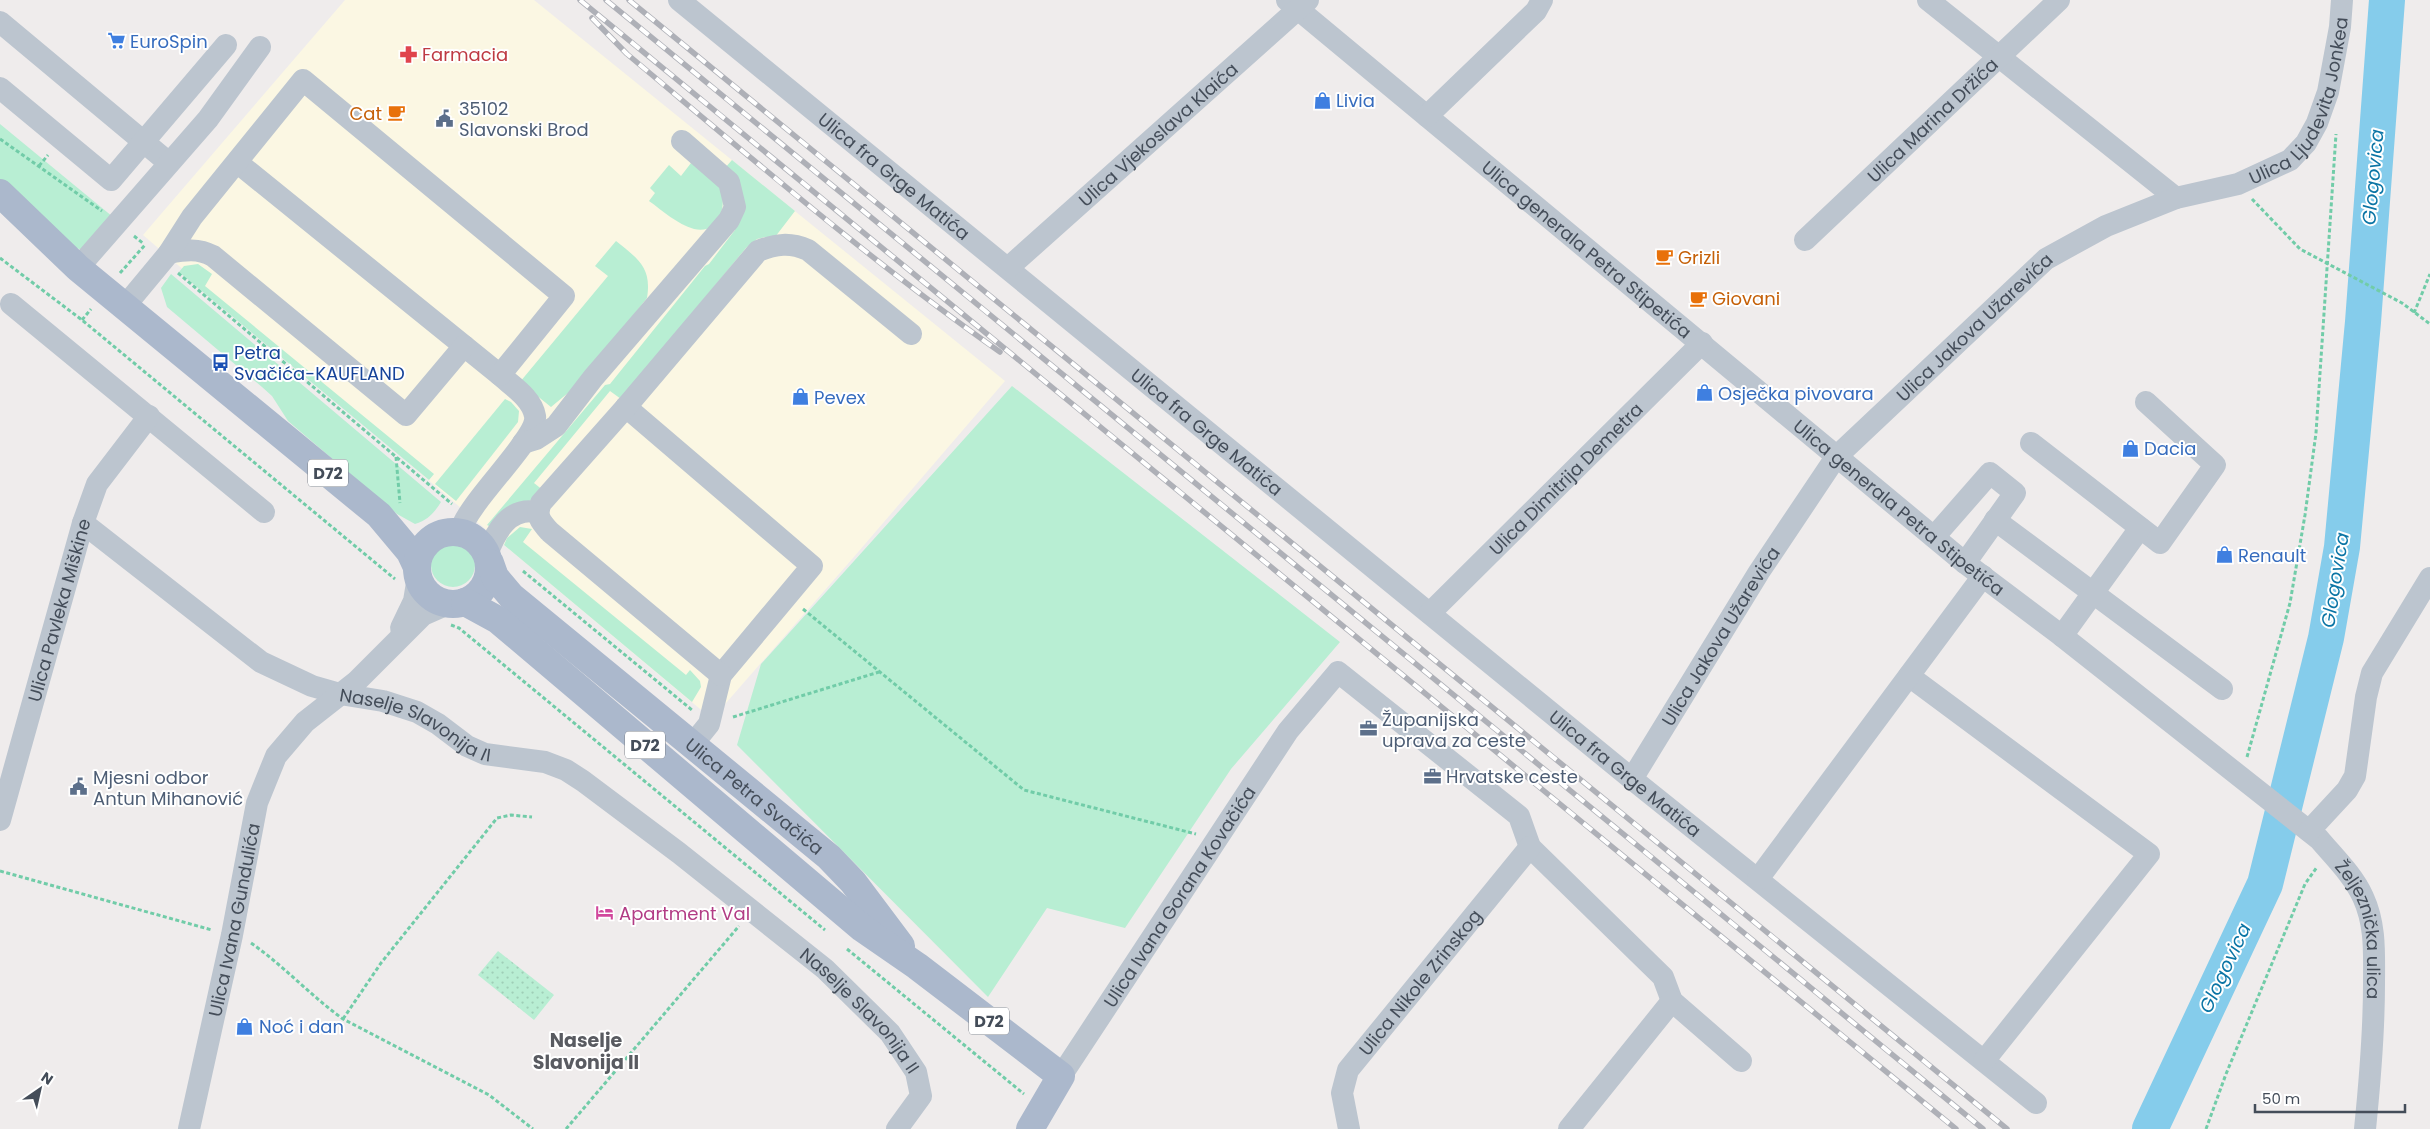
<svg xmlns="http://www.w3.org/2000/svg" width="2430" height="1129" viewBox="0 0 2430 1129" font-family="Poppins,sans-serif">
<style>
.commercial{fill:#fbf7e3}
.grass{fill:#b8eed3}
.park{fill:url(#park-dots)}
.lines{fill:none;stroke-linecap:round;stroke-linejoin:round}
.river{stroke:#85cceb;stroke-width:36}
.path{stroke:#71cca8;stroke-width:3;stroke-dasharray:4 2.5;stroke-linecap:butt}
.minor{stroke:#bcc5cf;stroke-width:22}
.major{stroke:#abb8cc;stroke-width:28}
.rail-casing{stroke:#aeb0b7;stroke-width:5.5}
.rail{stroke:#fff;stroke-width:4;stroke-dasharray:11;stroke-linecap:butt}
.labels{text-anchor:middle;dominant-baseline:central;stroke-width:4;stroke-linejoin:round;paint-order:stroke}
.shield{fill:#fff;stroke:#7c828b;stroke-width:1}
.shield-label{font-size:16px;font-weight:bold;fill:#444d59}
.shop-label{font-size:18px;fill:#366cbe;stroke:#fff;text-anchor:start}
.health-label{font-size:18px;fill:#be3a42;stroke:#fff;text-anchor:start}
.street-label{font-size:18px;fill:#444d59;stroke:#fff}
.service-label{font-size:18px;fill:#4e5e75;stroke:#fff;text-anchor:start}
.food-label{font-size:18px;fill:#c56008;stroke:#fff;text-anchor:start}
.transit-label{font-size:18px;fill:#164399;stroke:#fff;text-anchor:start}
.hotel-label{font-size:18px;fill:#b23c85;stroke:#fff;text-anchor:start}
.water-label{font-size:19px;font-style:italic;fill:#0b75a5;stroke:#fff}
.neighbourhood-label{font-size:19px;font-weight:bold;fill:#595b61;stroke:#fff}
</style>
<defs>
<pattern id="park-dots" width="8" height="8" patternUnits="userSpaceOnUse" patternTransform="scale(1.25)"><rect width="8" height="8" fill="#b8eed3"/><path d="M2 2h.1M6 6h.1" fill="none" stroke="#9fceb7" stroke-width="1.8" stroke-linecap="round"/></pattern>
</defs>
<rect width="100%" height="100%" fill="#efecec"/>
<!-- commercial -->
<polygon class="commercial" points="345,0 534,0 1005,381 853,558 712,719 504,545 143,235"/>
<!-- grass -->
<g class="grass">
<polygon points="0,124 113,217 82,250 68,245 0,184"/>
<polygon points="732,160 795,211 772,241 765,237 757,239 746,248 621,399 610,391 534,483 544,491 491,527 487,525 605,385 610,384 705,266 709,264 735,230 724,169"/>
<path d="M691,163C699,169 716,178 720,187C728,206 719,235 694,229C677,224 663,211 649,201L655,193L650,188L669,165L681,176Z"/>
<path d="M616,241C638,259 652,267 647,298L580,383L551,407L520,382L608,276L595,266Z"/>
<polygon points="198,264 212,274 205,286 434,474 429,480 179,272 184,266"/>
<path d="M171,274L441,502C434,513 428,520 415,524L397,514L288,421L272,396L262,387L167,307L161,288Z"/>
<polygon points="1012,386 1340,642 1231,769 1125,928 1047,908 988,997 737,745 761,664"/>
<polygon points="505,399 511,402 519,411 518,422 456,501 435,484"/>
<polygon points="520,527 532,529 523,542 686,675 690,670 700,681 701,687 692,702 504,545 507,538"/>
<circle cx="453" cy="565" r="22"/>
</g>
<!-- park -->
<polygon class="park" points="498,951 554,995 534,1020 478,975"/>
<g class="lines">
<!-- river -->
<polyline class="river" points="2150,1129 2265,884 2326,638 2342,547 2363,322 2387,0"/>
<!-- path -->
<g class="path">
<polyline points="0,139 102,211"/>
<polyline points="39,166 48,155"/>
<polyline points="2252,199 2300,249 2402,303 2430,324"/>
<polyline points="134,236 144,244"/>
<polyline points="0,258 82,320 395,579"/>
<polyline points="120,273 145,245"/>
<polyline points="178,273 452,504"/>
<polyline points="2414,313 2430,274"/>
<polyline points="82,320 91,309"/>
<polyline points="396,457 400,503"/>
<polyline points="523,571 692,710"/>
<polyline points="803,609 1024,790 1196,834"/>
<polyline points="451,625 459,628 825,930"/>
<polyline points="733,717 879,672"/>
<polyline points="2247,757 2290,603 2305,515 2316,433 2336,134"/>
<polyline points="0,871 212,930"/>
<path d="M251,943C284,966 311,996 343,1019L489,1095L533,1129"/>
<polyline points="847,949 1024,1094"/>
<polyline points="343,1019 381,963 497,818 511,815 532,817"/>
<polyline points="566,1129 739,926"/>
<polyline points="2206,1129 2226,1074 2305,884 2317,867"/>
</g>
<!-- minor -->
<g class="minor">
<path id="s1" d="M679,0L1632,779L2036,1103"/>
<path id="s2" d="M1287,0L1965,563L2062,636L2319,839C2335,858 2353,875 2363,897C2376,925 2374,954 2374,984C2374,1033 2370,1080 2365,1129"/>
<polyline points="1928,0 2176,198"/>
<polyline points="0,22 169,163"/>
<polyline points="0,88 111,180 226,45"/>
<polyline points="1427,116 1536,11 1542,0"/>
<path d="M238,163L500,375C512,386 532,398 535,416C539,438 468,501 460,532"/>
<path id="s3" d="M1805,240L2059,0"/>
<path d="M169,253C185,250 198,248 213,256L406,415L464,346"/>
<polyline points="78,268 208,119 260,47"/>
<path id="s4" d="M1008,268L1308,0"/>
<polyline points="11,304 264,512"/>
<polyline points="125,306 169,253 192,217 303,80 564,296 500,375"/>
<polyline points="626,407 812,566 721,675 709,724 692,745"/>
<polyline points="523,443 536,439 556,426 593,378 729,220 735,207 729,182 682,141"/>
<polyline points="2031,443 2160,543 2215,465 2146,402"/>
<polyline points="1995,520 2222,689"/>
<path id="s5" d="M83,523L261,662L312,686L340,694L383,701L417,712L438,724L467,746L485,754L545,762L566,770L583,781L679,853L825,969L890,1033L916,1072L921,1096L897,1129"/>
<polyline points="1934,537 1990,473 2015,493 1965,563"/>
<path d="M487,554C496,531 509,507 537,512"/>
<path id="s6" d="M1430,613L1702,343"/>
<polyline points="401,628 414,601 418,577"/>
<polyline points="2062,636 2140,528"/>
<path d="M721,675L550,532C541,522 535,516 541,503L626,407L758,251C776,244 790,242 808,250L911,334"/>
<polyline points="1909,676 2149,854 1984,1061"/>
<path id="s7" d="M1632,779L1759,572L1836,457L2046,259L2106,226L2176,198L2238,184L2290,160L2306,143L2317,123L2328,92L2340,27L2342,0"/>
<path id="s8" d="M0,820L83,523L97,484L149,416"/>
<polyline points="2309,831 2347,790 2355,776 2366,697 2372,673 2430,578"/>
<polyline points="1758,879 1983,576"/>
<path id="s9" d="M1061,1076L1288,731L1338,672L1519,816L1530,847L1663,977L1672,1001L1741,1061"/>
<path id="s10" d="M189,1129L232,935L257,803L276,756L305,722L356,682L423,615L448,604"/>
<path id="s11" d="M1349,1129L1342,1093L1348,1070L1530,847"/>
<polyline points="1569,1129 1672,1001"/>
</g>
<!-- major -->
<g class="major">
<polyline points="0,193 78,268 379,515 410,552 417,567"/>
<circle cx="453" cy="568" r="36"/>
<path id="s12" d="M490,563L495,577L511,596L829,857L853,882L901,946"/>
<polyline points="465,602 498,620 862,928 917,966 1061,1076 1030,1129"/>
</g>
<defs>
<g id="rail">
<polyline points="580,0 1956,1129"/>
<polyline points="606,0 1983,1129"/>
<polyline points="629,0 2007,1129"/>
<path d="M592,18L627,54C749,156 869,260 1000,352"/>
</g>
</defs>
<!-- rail casing -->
<use href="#rail" class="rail-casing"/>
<!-- rail -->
<use href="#rail" class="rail"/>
</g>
<!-- icons -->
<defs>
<symbol id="supermarket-bare" viewBox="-9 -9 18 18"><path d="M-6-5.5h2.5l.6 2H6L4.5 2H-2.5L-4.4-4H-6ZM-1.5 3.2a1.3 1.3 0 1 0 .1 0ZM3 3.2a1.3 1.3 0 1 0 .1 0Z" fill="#3f7fe0" stroke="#fff" stroke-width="2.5" paint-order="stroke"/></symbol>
<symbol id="pharmacy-bare" viewBox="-9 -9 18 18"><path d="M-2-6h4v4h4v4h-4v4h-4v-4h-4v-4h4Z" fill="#e0444e" stroke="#fff" stroke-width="2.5" paint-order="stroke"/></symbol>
<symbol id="shop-bare" viewBox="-9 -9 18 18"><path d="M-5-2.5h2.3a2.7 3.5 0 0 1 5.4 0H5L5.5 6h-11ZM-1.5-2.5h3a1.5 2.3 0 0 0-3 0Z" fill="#3f7fe0" stroke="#fff" stroke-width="2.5" paint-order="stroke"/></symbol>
<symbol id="cafe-bare" viewBox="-9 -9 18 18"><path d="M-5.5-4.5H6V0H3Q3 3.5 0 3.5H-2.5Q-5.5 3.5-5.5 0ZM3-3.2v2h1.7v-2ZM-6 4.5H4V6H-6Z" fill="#e8710a" stroke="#fff" stroke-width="2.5" paint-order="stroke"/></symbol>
<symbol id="civic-bare" viewBox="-9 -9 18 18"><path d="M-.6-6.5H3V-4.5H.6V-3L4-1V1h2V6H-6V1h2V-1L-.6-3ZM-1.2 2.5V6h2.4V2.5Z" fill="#5c6f8a" stroke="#fff" stroke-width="2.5" paint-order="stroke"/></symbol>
<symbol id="bus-bare" viewBox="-9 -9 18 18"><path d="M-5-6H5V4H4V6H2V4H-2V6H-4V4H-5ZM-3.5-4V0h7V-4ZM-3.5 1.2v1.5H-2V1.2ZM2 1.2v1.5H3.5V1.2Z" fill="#1a4fb4" stroke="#fff" stroke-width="2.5" paint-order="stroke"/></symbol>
<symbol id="office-bare" viewBox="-9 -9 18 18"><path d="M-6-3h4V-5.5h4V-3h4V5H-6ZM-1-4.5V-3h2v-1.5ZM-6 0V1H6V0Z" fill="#5c6f8a" stroke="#fff" stroke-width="2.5" paint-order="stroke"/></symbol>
<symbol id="hotel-bare" viewBox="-9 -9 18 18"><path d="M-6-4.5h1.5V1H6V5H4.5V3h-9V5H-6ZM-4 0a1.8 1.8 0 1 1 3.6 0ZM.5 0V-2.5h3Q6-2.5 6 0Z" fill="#d1479c" stroke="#fff" stroke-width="2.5" paint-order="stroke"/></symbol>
</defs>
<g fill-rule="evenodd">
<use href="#supermarket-bare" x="104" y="28" width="25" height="25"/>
<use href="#pharmacy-bare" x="396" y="42" width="25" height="25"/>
<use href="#shop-bare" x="1310" y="88" width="25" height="25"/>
<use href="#cafe-bare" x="384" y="100" width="25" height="25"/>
<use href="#civic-bare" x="432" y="106" width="25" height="25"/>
<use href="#cafe-bare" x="1652" y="244" width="25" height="25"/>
<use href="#cafe-bare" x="1686" y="286" width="25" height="25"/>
<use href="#bus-bare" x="208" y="350" width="25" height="25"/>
<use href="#shop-bare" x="1692" y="380" width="25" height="25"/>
<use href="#shop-bare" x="788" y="384" width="25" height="25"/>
<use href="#shop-bare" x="2118" y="436" width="25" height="25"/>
<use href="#shop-bare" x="2212" y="542" width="25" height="25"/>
<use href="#office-bare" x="1356" y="716" width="25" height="25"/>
<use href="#office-bare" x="1420" y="764" width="25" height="25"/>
<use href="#civic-bare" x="66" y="774" width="25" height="25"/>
<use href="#hotel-bare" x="592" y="900" width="25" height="25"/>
<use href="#shop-bare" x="232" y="1014" width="25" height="25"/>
</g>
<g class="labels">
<!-- shield labels -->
<g class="shield">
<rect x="308" y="459.5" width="40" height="27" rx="4"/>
<rect x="625" y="731.5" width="40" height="27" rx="4"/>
<rect x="969" y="1007.5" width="40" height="27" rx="4"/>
</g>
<g class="shield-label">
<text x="328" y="473">D72</text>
<text x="645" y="745">D72</text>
<text x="989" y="1021">D72</text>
</g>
<!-- shop labels -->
<g class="shop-label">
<text x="130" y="41">EuroSpin</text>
<text x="1336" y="100">Livia</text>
<text x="1718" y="393">Osječka pivovara</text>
<text x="814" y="397">Pevex</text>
<text x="2144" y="448">Dacia</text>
<text x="2238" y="555">Renault</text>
<text x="259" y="1026">Noć i dan</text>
</g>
<!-- health labels -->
<g class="health-label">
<text x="422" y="54">Farmacia</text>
</g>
<!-- street labels -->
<g class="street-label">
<text stroke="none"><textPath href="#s7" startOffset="990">Ulica Ljudevita Jonkea</textPath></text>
<text stroke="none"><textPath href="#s3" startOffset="175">Ulica Marina Držića</textPath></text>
<text stroke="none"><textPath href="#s4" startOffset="201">Ulica Vjekoslava Klaića</textPath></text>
<text stroke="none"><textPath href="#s1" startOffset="278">Ulica fra Grge Matića</textPath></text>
<text stroke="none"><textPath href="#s2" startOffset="390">Ulica generala Petra Stipetića</textPath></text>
<text stroke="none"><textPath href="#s7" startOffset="571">Ulica Jakova Užarevića</textPath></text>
<text stroke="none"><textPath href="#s1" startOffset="682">Ulica fra Grge Matića</textPath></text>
<text stroke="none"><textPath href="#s6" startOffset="191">Ulica Dimitrija Demetra</textPath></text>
<text stroke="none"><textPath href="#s2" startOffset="795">Ulica generala Petra Stipetića</textPath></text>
<text stroke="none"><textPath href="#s8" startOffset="218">Ulica Pavleka Miškine</textPath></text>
<text stroke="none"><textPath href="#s7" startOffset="168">Ulica Jakova Užarevića</textPath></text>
<text stroke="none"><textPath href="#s5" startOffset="394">Naselje Slavonija II</textPath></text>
<text stroke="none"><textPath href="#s1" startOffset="1222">Ulica fra Grge Matića</textPath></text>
<text stroke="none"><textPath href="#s12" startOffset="355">Ulica Petra Svačića</textPath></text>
<text stroke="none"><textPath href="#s9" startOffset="215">Ulica Ivana Gorana Kovačića</textPath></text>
<text stroke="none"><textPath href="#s10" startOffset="214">Ulica Ivana Gundulića</textPath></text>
<text stroke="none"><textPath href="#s2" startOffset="1434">Željeznička ulica</textPath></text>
<text stroke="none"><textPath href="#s11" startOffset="174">Ulica Nikole Zrinskog</textPath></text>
<text stroke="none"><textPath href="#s5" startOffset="935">Naselje Slavonija II</textPath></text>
</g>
<!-- service labels -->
<g class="service-label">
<text x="459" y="108">35102<tspan x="459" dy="21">Slavonski Brod</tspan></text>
<text x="1382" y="719">Županijska<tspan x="1382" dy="21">uprava za ceste</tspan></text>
<text x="1446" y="776">Hrvatske ceste</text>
<text x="93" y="777">Mjesni odbor<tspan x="93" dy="21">Antun Mihanović</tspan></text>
</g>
<!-- food labels -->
<g class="food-label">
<text x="382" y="113" text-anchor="end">Cat</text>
<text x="1678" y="257">Grizli</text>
<text x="1712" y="298">Giovani</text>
</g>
<!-- transit labels -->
<g class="transit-label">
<text x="234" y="352">Petra<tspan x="234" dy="21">Svačića-KAUFLAND</tspan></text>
</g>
<!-- hotel labels -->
<g class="hotel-label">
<text x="619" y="913">Apartment Val</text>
</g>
<!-- water labels -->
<g class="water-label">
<text transform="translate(2373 177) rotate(-85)">Glogovica</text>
<text transform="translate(2335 580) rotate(-81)">Glogovica</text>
<text transform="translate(2225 968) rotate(-65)">Glogovica</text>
</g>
<!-- neighbourhood labels -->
<g class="neighbourhood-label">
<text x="586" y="1040">Naselje<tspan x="586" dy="22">Slavonija II</tspan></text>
</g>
</g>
<!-- north arrow -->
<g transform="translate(40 1089) rotate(34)" stroke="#ffffff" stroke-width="4" paint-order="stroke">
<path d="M0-4L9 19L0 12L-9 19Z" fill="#444d59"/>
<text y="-8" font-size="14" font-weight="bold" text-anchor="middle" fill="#444d59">N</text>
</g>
<!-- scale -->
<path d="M2255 1104v8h150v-8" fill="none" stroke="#444d59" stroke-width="2.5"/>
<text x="2262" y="1104" font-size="15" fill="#444d59" stroke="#ffffff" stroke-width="4" paint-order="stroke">50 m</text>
</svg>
